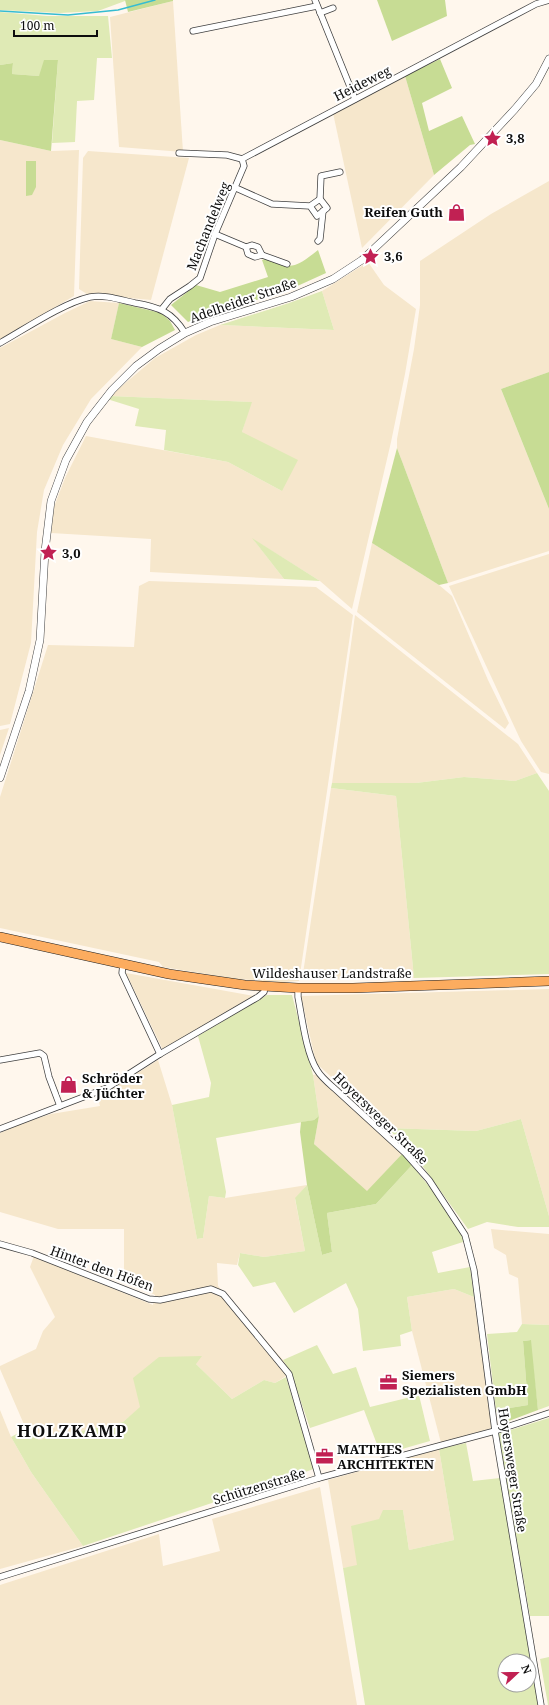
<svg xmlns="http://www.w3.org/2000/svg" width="549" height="1705" viewBox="0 0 549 1705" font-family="'Noto Serif',serif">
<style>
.farmland{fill:#f6e7cc}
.green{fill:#dfeab5;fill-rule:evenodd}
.forest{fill:#c7dc94}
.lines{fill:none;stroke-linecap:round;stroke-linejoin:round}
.stream{stroke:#35bcd1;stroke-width:1.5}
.minor-casing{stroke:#404040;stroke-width:7}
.tertiary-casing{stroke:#404040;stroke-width:8}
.primary-casing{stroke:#1e1e1e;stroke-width:10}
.minor{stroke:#fff;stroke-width:5.5}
.tertiary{stroke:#fff;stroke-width:7}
.primary{stroke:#fcac5f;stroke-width:9}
.labels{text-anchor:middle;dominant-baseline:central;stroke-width:4;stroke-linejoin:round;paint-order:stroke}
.street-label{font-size:13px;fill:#0d0d0d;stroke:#fff}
.poi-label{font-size:13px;font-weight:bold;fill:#0d0d0d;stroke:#fff;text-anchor:start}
.district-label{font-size:17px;font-weight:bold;letter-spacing:1px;fill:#0d0d0d;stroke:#fff}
</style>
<rect width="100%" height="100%" fill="#fff7ed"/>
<!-- farmland -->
<g class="farmland">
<polygon points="173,1 183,152 119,147 110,17"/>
<polygon points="405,76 434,175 362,248 333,113"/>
<polygon points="0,140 51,151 79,150 74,296 0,340"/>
<polygon points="88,151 189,158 151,300 87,294 79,289 83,158"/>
<polygon points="549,181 549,372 501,389 549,509 549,551 448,583 397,448 397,439 414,349 420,305 420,261 491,214"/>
<polygon points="368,262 384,285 416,309 405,374 391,442 352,609 320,581 253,539 284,579 150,572 151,539 51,533 54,507 65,478 86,436 228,462 282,491 242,432 251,402 110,396 155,358 196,335 220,325 334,330 322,291"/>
<polygon points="90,301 119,303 111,339 142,347 91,399 63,445 44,490 37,532 31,643 10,724 0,726 0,348 65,313"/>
<polygon points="372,543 439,585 452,596 488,680 509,723 505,729 357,612"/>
<polygon points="549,554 549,774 541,772 521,741 449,586"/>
<polygon points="149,581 316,587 353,615 299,981 281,982 236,979 163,967 159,962 0,928 0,797 48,645 134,647 139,586"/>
<polygon points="355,615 518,744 537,773 515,781 464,777 416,783 332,783"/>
<polygon points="9,728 0,755 0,730"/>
<polygon points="331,788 396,796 414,978 302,980"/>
<polygon points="126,973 254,996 163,1050"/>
<polygon points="549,989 549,1216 521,1119 476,1131 387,1128 316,1063 301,996"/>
<polygon points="158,1060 172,1105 197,1239 203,1238 209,1196 225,1198 307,1185 295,1199 305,1251 264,1257 240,1253 237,1265 217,1263 218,1286 283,1360 291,1373 275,1383 264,1380 232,1399 195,1363 202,1357 123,1422 39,1440 26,1429 0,1369 0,1366 36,1349 43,1331 55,1317 30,1267 34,1256 153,1305 155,1295 136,1285 124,1274 124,1229 58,1229 0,1212 0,1133 23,1123 51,1114 100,1106 97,1095 111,1090"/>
<polygon points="317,1074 402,1154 367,1192 314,1144 319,1116 313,1075"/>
<polygon points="491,1229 549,1234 549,1325 522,1324 518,1278 509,1274 506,1255 494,1248"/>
<polygon points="454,1289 474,1297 492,1428 441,1443 412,1331 407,1297"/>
<polygon points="0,1410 11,1437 31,1472 83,1546 0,1569"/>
<polygon points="439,1449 454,1540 409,1550 403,1510 379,1519 357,1566 343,1568 328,1480"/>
<polygon points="320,1487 357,1705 0,1705 0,1585 159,1534 163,1566 220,1551 212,1519"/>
</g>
<!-- green -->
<g class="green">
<polygon points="0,0 125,0 125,1 98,11 60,13 0,10"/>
<polygon points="0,12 47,16 108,16 112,58 97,58 94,100 77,101 75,142 52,143 58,60 39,76 12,74 13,63 0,65"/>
<polygon points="322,291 334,330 220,325 289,303"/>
<polygon points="110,396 252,402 242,432 298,460 282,491 228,462 164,450 166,430 135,426 139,409 107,399"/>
<polygon points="252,538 320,581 284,579"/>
<polygon points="537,773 549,791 549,974 414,978 396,796 331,788 332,783 416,783 464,777 515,781"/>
<polygon points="267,995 292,995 313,1075 319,1116 314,1120 216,1138 226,1192 225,1198 209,1196 203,1238 197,1239 172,1105 209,1097 211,1083 198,1036"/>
<polygon points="521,1119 549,1216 549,1227 518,1227 487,1222 468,1229 411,1150 387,1128 476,1131"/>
<polygon points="412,1165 447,1209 466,1241 432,1252 438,1273 470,1267 474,1297 454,1289 407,1297 412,1331 400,1335 401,1346 363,1351 358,1309 346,1283 294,1313 275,1282 253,1287 238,1265 240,1253 264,1257 305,1251 295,1198 307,1185 322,1255 332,1252 327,1213 376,1204"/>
<polygon points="522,1324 549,1325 549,1406 538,1410 530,1340 523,1341 528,1405 496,1410 487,1334 517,1332"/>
<polygon points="317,1345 333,1374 356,1367 370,1407 419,1395 430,1441 381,1455 364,1410 310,1428 291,1373 283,1360"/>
<polygon points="202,1356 196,1364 232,1399 264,1380 275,1383 286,1377 314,1469 83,1546 31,1472 11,1437 26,1429 39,1440 123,1422 140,1407 133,1378 159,1357"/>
<polygon points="549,1418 549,1616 530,1616 498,1434"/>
<path d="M466,1443L473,1481L500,1478L538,1705H365L343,1568L357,1565L351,1526L379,1519L383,1510H403L409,1550L454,1540L439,1449ZM505,1661H529V1685H505Z"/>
<polygon points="549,1657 549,1705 548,1705 540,1659"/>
</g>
<!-- forest -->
<g class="forest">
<polygon points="125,0 173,0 173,1 128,12"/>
<polygon points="377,0 445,0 447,16 392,41"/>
<polygon points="440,59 452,88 422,103 429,131 462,116 475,144 470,145 434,175 405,76"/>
<polygon points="44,60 58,60 51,151 0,140 0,65 13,63 12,74 39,76"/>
<polygon points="26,161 36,161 36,187 32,195 26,196"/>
<path d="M318,250L326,273L293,288L188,322L171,305L196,285L220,292L268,277L262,260L265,259C293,269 294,269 318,250Z"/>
<polygon points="119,303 161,313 170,321 175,330 142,347 111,339"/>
<polygon points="549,372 549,509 501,389"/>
<polygon points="397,448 448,583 439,585 372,543"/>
<polygon points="319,1116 314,1144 367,1191 402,1154 412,1165 376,1204 327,1213 332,1252 322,1255 307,1185 300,1132 301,1122 314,1120"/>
<polygon points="531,1340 538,1410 501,1424 496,1410 528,1405 523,1341"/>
</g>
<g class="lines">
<!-- stream -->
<polyline class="stream" points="0,11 68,15 118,10 155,0"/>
<defs>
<g id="minor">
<polyline points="315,0 355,99"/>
<polyline points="320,13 333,8"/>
<polyline points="193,31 317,6"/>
<polyline points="179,153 227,155 242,159 536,4 549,0"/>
<polyline points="236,188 272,204 310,206 320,199 327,208 317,216 310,206"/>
<polyline points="320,199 321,176 340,172"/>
<polyline points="215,234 246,247 248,254 255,257 262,255"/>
<polyline points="318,241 320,239 323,211"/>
<polyline points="246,247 252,245 258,247 262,255 287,264"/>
<polyline points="162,309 170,299 190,286 200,278 215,234 244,166 242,159"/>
<path d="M0,343C25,329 63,303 90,297C104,294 121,300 135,303C159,307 172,312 185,333"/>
<polyline points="123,964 122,973 160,1054"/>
<path d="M298,988V997C302,1017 306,1053 317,1070C321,1077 327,1082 334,1088L405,1153L429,1180L465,1235L474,1270L495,1431L541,1705"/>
<polyline points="0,1060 40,1053 44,1056 49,1077 60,1106"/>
<polyline points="0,1129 107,1088 160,1054 258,997 264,992 265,987"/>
<polyline points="0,1244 32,1253 149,1299 160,1300 211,1289 223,1294 289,1374 319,1478"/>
<polyline points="0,1577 319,1478 495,1431 549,1413"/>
</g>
<polyline id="tertiary" points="0,778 29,691 40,640 45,551 51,501 66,460 87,422 112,390 136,366 159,349 185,333 210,322 291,297 333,279 362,260 461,167 515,109 536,84 549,59"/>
<polyline id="primary" points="0,937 169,974 245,985 298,988 353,988 549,981"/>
</defs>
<!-- minor casing -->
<use href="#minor" class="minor-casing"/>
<!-- tertiary casing -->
<use href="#tertiary" class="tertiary-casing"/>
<!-- primary casing -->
<use href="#primary" class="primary-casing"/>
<!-- minor -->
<use href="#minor" class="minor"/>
<!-- tertiary -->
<use href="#tertiary" class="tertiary"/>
<!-- primary -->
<use href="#primary" class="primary"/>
</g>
<!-- icons -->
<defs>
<symbol id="sight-bare" viewBox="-9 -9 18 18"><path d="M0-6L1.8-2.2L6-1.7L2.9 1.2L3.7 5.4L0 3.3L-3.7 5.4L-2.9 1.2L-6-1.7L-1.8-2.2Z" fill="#c12153" stroke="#fff" stroke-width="2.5" paint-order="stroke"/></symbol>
<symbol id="shop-bare" viewBox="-9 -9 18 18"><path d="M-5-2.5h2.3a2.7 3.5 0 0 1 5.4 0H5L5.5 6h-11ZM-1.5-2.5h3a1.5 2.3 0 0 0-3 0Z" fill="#c12153" stroke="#fff" stroke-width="2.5" paint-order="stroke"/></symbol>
<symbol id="office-bare" viewBox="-9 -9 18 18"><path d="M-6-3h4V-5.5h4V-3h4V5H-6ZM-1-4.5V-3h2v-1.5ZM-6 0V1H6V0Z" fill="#c12153" stroke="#fff" stroke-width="2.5" paint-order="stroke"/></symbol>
</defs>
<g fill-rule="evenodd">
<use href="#sight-bare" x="480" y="126" width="25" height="25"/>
<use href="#shop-bare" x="444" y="200" width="25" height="25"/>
<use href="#sight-bare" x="358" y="244" width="25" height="25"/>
<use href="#sight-bare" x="36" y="540" width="25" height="25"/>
<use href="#shop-bare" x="56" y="1072" width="25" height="25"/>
<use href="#office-bare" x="376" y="1370" width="25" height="25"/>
<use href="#office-bare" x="312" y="1444" width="25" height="25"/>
</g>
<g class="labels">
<!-- street labels -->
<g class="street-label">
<text transform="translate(362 83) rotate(-27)">Heideweg</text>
<text transform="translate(208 226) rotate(-68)">Machandelweg</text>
<text transform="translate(243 300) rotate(-19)">Adelheider Straße</text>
<text x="332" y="973">Wildeshauser Landstraße</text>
<text transform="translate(381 1118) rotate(44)">Hoyersweger Straße</text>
<text transform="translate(102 1268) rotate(20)">Hinter den Höfen</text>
<text transform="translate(513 1470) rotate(81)">Hoyersweger Straße</text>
<text transform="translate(259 1486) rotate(-17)">Schützenstraße</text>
</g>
<!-- poi labels -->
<g class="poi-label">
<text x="506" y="138">3,8</text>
<text x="443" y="212" text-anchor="end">Reifen Guth</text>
<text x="384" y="256">3,6</text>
<text x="62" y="553">3,0</text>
<text x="82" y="1078">Schröder<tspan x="82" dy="15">&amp; Jüchter</tspan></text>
<text x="402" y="1375">Siemers<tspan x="402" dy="15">Spezialisten GmbH</tspan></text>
<text x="337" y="1449">MATTHES<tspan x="337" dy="15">ARCHITEKTEN</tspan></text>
</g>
<!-- district labels -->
<g class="district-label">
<text x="72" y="1430">HOLZKAMP</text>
</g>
</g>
<!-- north arrow -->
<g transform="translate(517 1673) rotate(68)"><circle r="19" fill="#ffffff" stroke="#9e9e9e"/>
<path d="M0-3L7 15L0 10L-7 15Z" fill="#c12153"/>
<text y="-6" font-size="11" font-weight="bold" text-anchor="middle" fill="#0d0d0d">N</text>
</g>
<!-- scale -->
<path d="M14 30v6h83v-6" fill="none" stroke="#0d0d0d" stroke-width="2"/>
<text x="20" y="30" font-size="12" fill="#0d0d0d" stroke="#ffffff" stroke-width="3" paint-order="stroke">100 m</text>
</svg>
